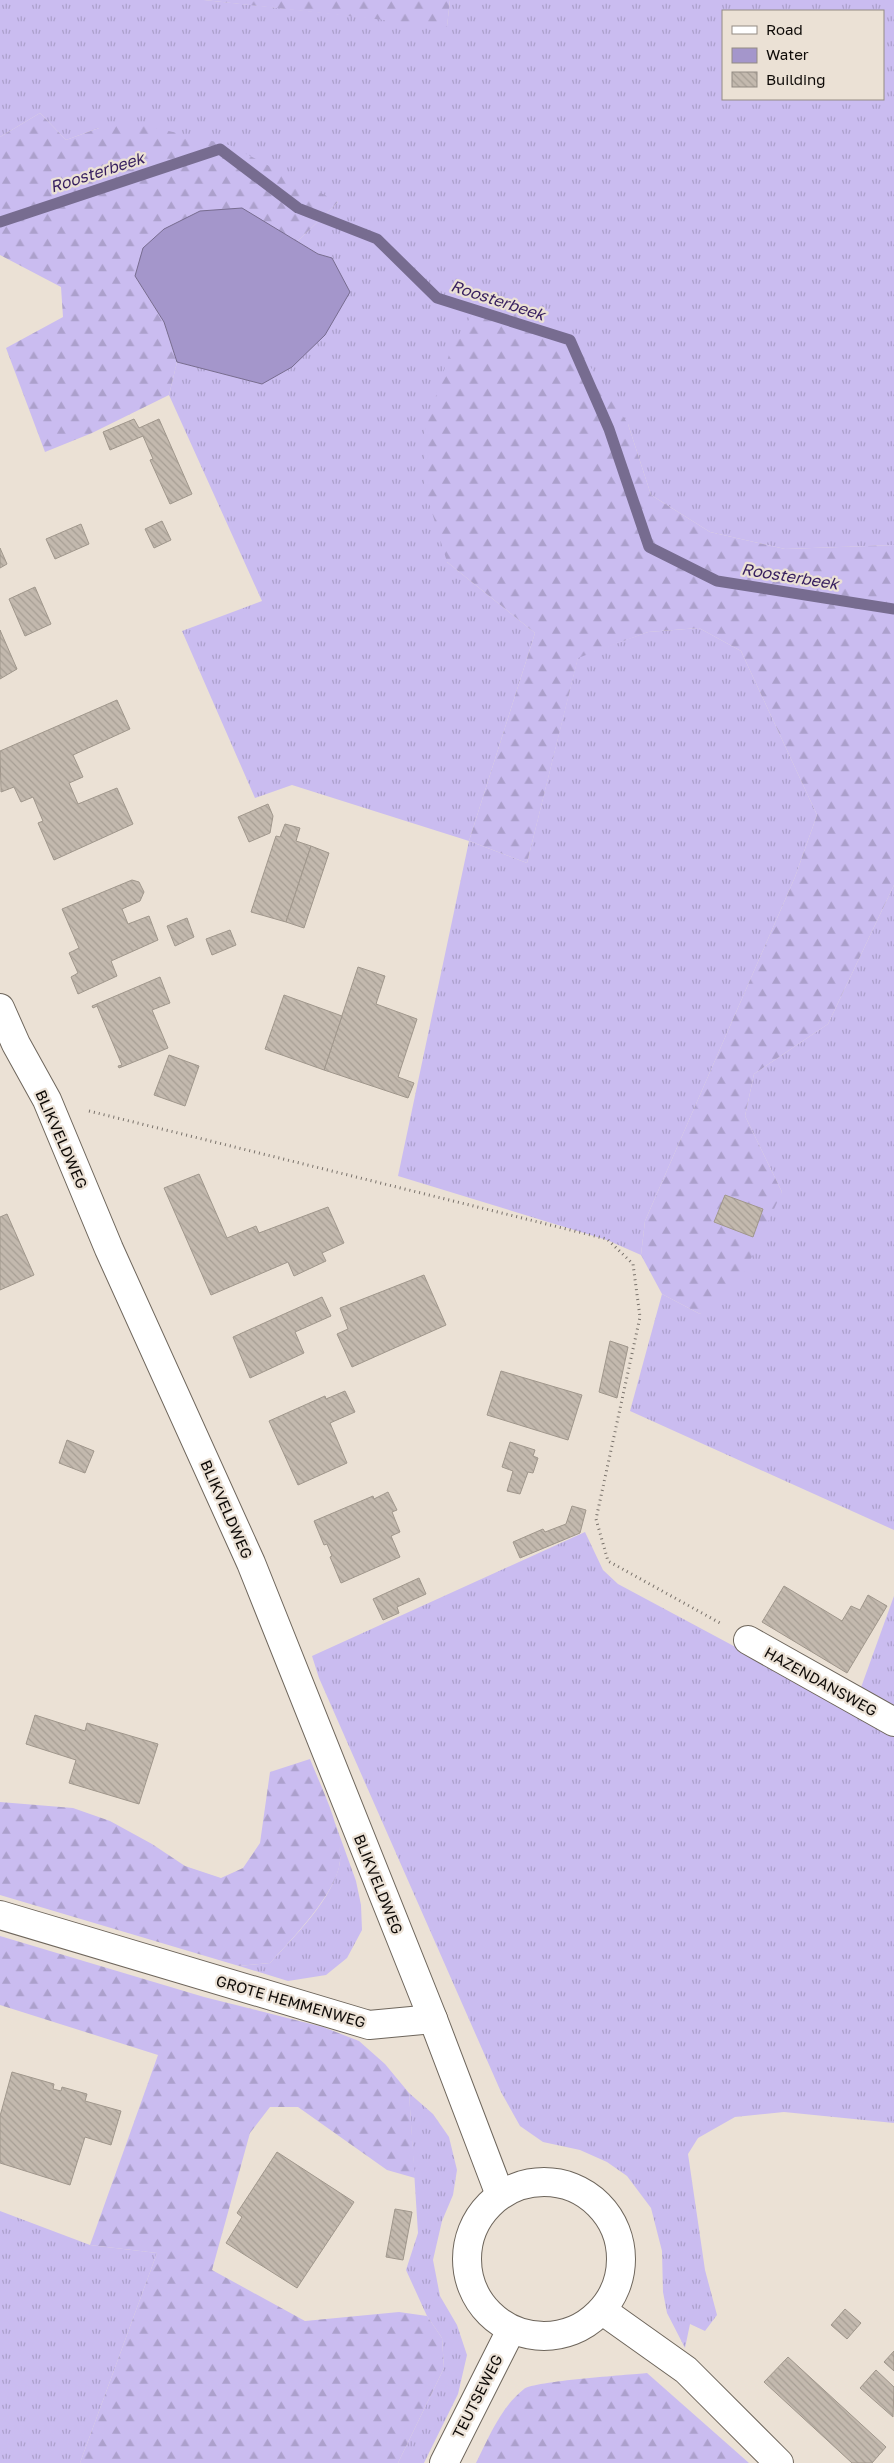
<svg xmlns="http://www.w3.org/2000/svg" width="894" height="2463" viewBox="0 0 894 2463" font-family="'Golos Text',sans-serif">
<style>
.grass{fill:url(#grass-tufts);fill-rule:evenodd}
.forest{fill:url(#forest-firs)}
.water{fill:#a496cb;stroke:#776c90}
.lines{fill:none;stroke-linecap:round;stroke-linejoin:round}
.stream{stroke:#776c90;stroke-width:11}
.building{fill:url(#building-back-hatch);stroke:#a0978c}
.minor-casing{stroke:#6e665c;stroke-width:30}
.path{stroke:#79726b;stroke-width:3;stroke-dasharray:1 4;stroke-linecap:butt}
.minor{stroke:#fff;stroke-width:28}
.labels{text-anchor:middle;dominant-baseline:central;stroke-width:4.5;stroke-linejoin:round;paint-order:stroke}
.street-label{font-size:15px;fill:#0f0b08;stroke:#ebe1d5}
.water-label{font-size:16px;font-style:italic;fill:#371f5f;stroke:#ebe1d5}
</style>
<defs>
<pattern id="grass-tufts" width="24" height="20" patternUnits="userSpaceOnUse" patternTransform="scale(1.25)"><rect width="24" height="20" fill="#cabcf0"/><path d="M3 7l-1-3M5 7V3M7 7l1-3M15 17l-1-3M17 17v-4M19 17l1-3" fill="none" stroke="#aca0cc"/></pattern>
<pattern id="forest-firs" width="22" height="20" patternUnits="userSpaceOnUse" patternTransform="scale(1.25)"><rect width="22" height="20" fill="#cabcf0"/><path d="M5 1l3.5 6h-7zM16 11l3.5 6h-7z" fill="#aca0cc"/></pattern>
<pattern id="building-back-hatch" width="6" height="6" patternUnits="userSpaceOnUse" patternTransform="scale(1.25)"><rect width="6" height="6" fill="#c3b9ae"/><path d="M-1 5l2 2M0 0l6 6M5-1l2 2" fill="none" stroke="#a69e94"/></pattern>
</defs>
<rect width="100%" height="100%" fill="#ebe1d5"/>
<!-- grass -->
<g class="grass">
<path d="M0,0H204L447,26L450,0H894V545L785,549L710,532L651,495L628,424L447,562L535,633L469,841L527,863L578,657L648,632L699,628L741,651L817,815L795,877L645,1221L641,1255L607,1240L398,1176L469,841L292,785L255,798L182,631L262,601L169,395L177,362L262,384L332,258L318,254L297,242L338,202L99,128L66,140L40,113L0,137ZM723,11H883V99H723Z"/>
<polygon points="894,885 894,1530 630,1411 662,1294 700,1314 782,1192 745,1116 754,1074 828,1024"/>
<polygon points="585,1532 603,1570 618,1584 894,1732 894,2123 784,2112 735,2117 698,2138 688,2154 705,2270 717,2315 705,2331 690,2324 685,2348 667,2313 663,2292 662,2251 651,2208 627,2176 607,2162 580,2150 543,2142 520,2126 501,2092 319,1678 312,1656"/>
<polygon points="894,1596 894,1712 859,1693"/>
<path d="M335,1823L356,1881L361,1905L362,1930L347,1958L326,1975L288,1981L239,1966L270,1963C294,1937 334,1898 340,1862C341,1850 336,1835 335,1823Z"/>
<polygon points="409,2093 433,2114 449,2137 457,2170 453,2195 442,2221 433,2260 440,2296 457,2325 467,2355 458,2394 424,2463 398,2463 444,2368 442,2338 427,2316 406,2270 418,2233"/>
<polygon points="0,2211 90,2245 157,2253 80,2463 0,2463"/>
</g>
<!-- forest -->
<g class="forest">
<polygon points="204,0 450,0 447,27"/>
<polygon points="40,113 66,140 99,128 134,123 229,145 338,202 297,242 272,228 135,276 164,322 177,362 169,395 92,433 45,452 6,348 63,317 61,287 0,255 0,137"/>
<polygon points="481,298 534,315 578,348 628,424 651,495 710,532 785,549 894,545 894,885 828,1024 754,1074 745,1116 782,1192 740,1282 700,1314 662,1294 641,1255 645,1221 795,877 817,815 741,651 699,628 648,632 578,658 527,863 469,841 535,633 447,562 424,486 424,433 449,355"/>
<path d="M310,1759C322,1790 342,1826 340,1861C338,1892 291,1940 270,1963L239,1966L0,1895V1802L73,1808L110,1821L152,1844L185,1866L221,1878L243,1868L260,1843L270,1772Z"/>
<polygon points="0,1936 204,1997 323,2027 359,2041 385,2064 409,2093 415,2178 387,2170 298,2107 270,2107 250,2133 212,2270 305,2321 399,2312 427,2316 442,2338 444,2368 398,2463 80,2463 157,2253 90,2245 158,2055 0,2005"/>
<path d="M647,2373L749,2463H476C489,2437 501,2407 524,2389C534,2381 628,2375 647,2373Z"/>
</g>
<!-- water -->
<polygon class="water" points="242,208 318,254 332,258 350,292 325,335 292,367 262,384 177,362 164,322 135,276 143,248 164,229 200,211"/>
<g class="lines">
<!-- stream -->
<polyline class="stream" points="0,222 220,149 298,208 377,239 437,298 570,340 609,429 649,547 717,581 894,609"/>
</g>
<!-- building -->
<g class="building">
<polygon points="134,419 139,428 159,419 192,494 170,504 150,460 153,459 143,436 110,450 103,432"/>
<polygon points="162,521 171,540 154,548 145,529"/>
<polygon points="81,524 89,544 55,559 46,539"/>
<polygon points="0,548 7,564 0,568"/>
<polygon points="35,587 51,624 25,636 9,599"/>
<polygon points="0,630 17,669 0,679"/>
<polygon points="117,700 130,729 73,755 83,777 69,783 78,804 117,788 133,824 54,860 38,823 43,821 33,797 21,802 14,787 1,792 0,751"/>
<polygon points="268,804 273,816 270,833 249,842 238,817"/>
<polygon points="285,824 300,828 296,841 311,846 286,922 251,912 276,836 280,837"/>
<polygon points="311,846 329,853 304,928 286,922"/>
<polygon points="132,880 139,882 144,892 140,901 122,909 128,924 149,916 158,940 111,961 117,976 78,994 71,977 78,973 69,953 79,948 62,909"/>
<polygon points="187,918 194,937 175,946 167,926"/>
<polygon points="230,930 236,945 212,955 206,939"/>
<polygon points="358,967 385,976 376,1004 417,1019 398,1077 414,1083 408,1098 324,1070"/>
<polygon points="160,977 170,1003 152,1010 168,1048 119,1068 118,1066 122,1065 97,1006 93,1008 92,1006"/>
<polygon points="284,995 342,1016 324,1070 265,1049"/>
<polygon points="169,1055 199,1066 185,1106 154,1095"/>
<polygon points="199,1174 227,1238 256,1226 259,1233 328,1207 344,1243 322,1253 326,1261 294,1276 288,1262 211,1295 164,1188"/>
<polygon points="725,1195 763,1209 753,1237 714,1222"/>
<polygon points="7,1214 34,1275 0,1290 0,1217"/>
<polygon points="424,1275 446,1325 352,1367 337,1334 348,1329 340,1308"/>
<polygon points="322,1297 331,1316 295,1332 304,1353 250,1378 233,1337"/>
<polygon points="610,1341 628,1347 617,1398 599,1392"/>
<polygon points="501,1371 582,1395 568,1440 487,1415"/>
<polygon points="345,1391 355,1412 330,1423 347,1463 298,1485 269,1421 325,1396 326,1399"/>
<polygon points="67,1440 94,1451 85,1473 59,1463"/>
<polygon points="510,1442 535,1450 533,1456 538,1458 533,1473 528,1472 520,1494 507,1491 513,1471 502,1467"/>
<polygon points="388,1492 397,1510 392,1512 400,1532 391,1536 400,1557 341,1583 330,1557 332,1556 327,1544 324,1545 314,1521 373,1496 374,1499"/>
<polygon points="572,1506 586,1510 580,1533 520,1558 513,1542 543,1529 545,1532 566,1524"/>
<polygon points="419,1578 426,1594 397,1607 399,1613 383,1620 373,1599"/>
<polygon points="784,1586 842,1621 851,1606 860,1610 868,1595 887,1606 847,1673 762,1622"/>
<polygon points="35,1715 85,1731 87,1723 158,1744 139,1804 69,1783 76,1760 26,1744"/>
<polygon points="12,2072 54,2084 53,2089 61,2091 62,2087 87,2094 85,2101 121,2111 111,2145 85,2137 70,2185 0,2163 0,2116"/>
<polygon points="277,2152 354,2202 297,2288 226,2243 242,2217 237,2213"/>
<polygon points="395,2209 412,2212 403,2260 386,2257"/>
<polygon points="845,2309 861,2323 847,2339 831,2325"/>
<polygon points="894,2351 894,2371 884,2362"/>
<polygon points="788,2357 886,2447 872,2463 852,2463 764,2382"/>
<polygon points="876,2370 894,2387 893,2417 860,2388"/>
</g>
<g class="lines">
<defs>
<g id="minor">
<polyline points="0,1008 16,1044 47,1100 109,1249 251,1563 433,2019 500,2195"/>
<polyline points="748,1640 894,1722"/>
<polyline points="0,1915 369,2025 433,2019"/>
<circle cx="544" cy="2259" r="77"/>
<polyline points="603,2311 686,2370 779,2463"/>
<polyline points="444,2463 511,2330"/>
</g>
</defs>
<!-- minor casing -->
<use href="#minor" class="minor-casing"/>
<!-- path -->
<polyline class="path" points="89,1111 607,1239 633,1264 640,1317 596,1519 608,1561 720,1623"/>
<!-- minor -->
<use href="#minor" class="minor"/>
</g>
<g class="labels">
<!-- street labels -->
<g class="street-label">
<text transform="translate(62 1139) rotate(66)">BLIKVELDWEG</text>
<text transform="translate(227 1509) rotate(66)">BLIKVELDWEG</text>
<text transform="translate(821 1681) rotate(29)">HAZENDANSWEG</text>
<text transform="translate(379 1884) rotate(68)">BLIKVELDWEG</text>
<text transform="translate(291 2001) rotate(16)">GROTE HEMMENWEG</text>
<text transform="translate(477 2396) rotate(-63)">TEUTSEWEG</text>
</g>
<!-- water labels -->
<g class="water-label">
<text transform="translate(97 172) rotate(-18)">Roosterbeek</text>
<text transform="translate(498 300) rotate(18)">Roosterbeek</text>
<text transform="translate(790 576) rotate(9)">Roosterbeek</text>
</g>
</g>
<!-- legend -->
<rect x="722" y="10" width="162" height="90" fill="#ebe1d5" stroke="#938b83"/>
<rect x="732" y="26" width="25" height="8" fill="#ffffff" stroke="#938b83"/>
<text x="766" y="35" font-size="15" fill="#0f0b08">Road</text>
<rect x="732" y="48" width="25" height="15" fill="#a496cb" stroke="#938b83"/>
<text x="766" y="60" font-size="15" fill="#0f0b08">Water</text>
<rect x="732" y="72" width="25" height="15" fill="url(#building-back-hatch)" stroke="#938b83"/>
<text x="766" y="85" font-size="15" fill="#0f0b08">Building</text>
</svg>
